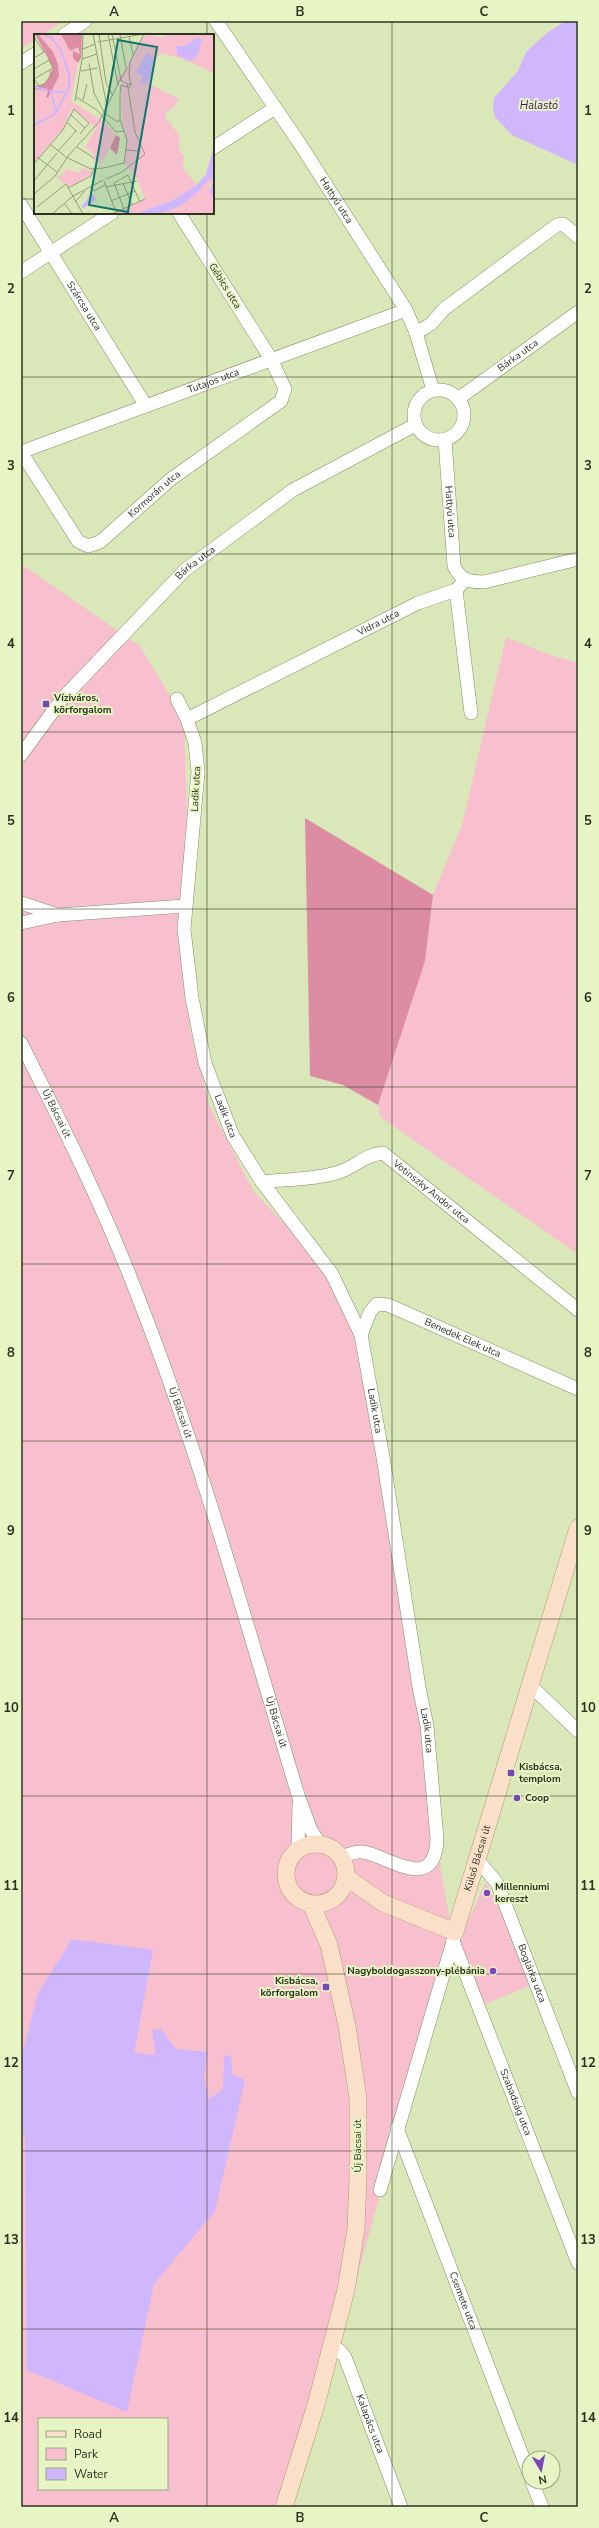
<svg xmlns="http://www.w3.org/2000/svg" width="599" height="2528" viewBox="0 0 599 2528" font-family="'Nunito Sans',sans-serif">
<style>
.green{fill:#f8c0cf;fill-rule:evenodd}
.forest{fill:#dc8ca3}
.water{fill:#d0b6fd}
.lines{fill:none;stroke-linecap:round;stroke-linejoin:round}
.minor-casing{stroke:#828e63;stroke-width:14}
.major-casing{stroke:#b29677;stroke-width:18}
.minor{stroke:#fff;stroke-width:13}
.major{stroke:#fbe0c9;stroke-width:17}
.grid{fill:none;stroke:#2e3321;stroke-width:1;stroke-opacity:0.55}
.poi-dot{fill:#7a44bb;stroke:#e7f5c5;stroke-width:1.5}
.labels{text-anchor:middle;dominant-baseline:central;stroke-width:4;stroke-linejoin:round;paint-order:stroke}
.street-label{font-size:10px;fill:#2e3321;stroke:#e7f5c5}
.poi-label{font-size:10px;font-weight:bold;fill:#2e3321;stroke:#e7f5c5;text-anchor:start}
.water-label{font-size:11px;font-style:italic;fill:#3c1565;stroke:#e7f5c5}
.inset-river{fill:none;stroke:#d0b6fd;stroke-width:2}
.inset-road{fill:none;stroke:#959f7c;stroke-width:1}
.view{fill:#0f766e;fill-opacity:0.15;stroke:#0f766e;stroke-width:2}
.inset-edge{fill:none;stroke:#2e3321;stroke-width:2}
.neatline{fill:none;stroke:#2e3321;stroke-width:1.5}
.grid-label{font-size:13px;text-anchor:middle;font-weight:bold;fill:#2e3321}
</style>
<rect width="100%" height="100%" fill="#dae7b8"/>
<!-- green -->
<g class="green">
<polygon points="21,21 63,21 42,35 35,35 35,40 21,49"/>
<path d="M21,564L140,646L184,719L189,886L190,1028L210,1107L254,1192L319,1259L360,1333L415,1621L440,1865L455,1948L486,1882L537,1983L478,2007L455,1951L389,2160L341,2338L288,2507H21ZM39,2419H167V2489H39Z"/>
<polygon points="506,637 547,654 578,663 578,1254 380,1117 378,1105 425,961 433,895 462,825"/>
</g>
<!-- forest -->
<polygon class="forest" points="305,818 433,895 425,961 378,1105 343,1085 310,1076"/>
<!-- water -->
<g class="water">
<polygon points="566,21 578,21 578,165 512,135 495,117 493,108 494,98 518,71 526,52 548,32"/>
<polygon points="72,1939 153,1950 134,2053 156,2055 152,2030 161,2029 176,2049 208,2052 204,2077 209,2099 223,2089 224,2056 231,2055 232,2074 245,2080 215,2211 154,2284 127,2412 27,2370 25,2139 21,2124 21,2059 38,1993"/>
</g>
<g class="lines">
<defs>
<g id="minor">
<path id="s1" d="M216,21L300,144L406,310L416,333L433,390"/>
<polyline points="64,35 85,21"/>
<polyline points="21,63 35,54"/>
<polyline points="213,148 275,108"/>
<path id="s2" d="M21,205L146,406"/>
<polyline points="21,272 112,213"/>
<polyline points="416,333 431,324 444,309 557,225 563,224 578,237"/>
<circle cx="439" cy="415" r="25"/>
<path id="s3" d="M458,399L578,312"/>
<path id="s4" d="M445,440L454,566C460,580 470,582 484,582L578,559"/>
<path id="s5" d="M21,452L78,541L88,546L100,542L171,479L281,401L285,389L271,359L179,213"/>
<path id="s6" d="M21,452L406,310"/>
<polyline points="456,590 471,713"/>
<path id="s7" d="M177,699L187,719L195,743L198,772L184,929L192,998L205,1063L233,1136L262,1182L332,1274L361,1335L383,1457L419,1687L427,1726L437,1839C435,1896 386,1854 362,1852C355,1851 348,1855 341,1857"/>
<path id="s8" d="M187,719L418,603L456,590L465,580"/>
<path id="s9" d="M21,755L62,699L185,570L293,490L415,425"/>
<polyline points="21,903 58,915"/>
<polyline points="21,923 58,915 185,906"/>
<path id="s10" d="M21,1043C63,1126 105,1210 138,1297C202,1460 248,1630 299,1798L311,1830L319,1843"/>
<path id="s11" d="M262,1182C286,1179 313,1180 336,1173C355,1168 363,1155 383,1153L578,1310"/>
<path id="s12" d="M361,1335L370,1312L377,1304L388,1305L578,1389"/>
<polyline points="529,1684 578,1731"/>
<polyline points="298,1849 299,1805"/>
<path id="s13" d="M477,1859L497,1883L578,2093"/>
<path id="s14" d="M453,1941L578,2263"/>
<path id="s15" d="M397,2128L529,2473"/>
<polyline points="380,2190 454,1938"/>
<path id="s16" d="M331,2348L339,2350L345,2357L401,2507"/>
<polyline points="532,2482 542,2507"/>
</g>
<g id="major">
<circle cx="316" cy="1874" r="30"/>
<path id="s17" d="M346,1877L383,1903L455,1932L578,1528"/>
<polyline points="284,2507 316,2405 346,2290 356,2229 358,2178 358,2098 347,2026 329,1945 311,1904"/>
</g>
</defs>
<!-- minor casing -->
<use href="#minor" class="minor-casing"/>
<!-- major casing -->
<use href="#major" class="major-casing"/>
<!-- minor -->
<use href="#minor" class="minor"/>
<!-- major -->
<use href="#major" class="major"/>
</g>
<!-- grid -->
<path class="grid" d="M207,21V35M392,21V2507M21,199H35M213,199H578M207,213V2507M21,377H578M21,554H578M21,732H578M21,909H578M21,1087H578M21,1264H578M21,1441H578M21,1619H578M21,1796H578M21,1974H578M21,2151H578M21,2329H578"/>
<!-- markers -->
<g class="poi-dot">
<rect x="42" y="700" width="8" height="8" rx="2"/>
<rect x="507" y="1769" width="8" height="8" rx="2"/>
<circle cx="517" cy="1798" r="4"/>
<circle cx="487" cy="1893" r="4"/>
<circle cx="493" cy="1971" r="4"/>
<rect x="322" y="1983" width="8" height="8" rx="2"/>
</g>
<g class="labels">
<!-- street labels -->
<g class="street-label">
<text stroke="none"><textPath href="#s1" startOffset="216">Hattyú utca</textPath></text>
<text transform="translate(225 286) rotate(58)">Gébics utca</text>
<text stroke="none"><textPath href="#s2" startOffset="119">Szárcsa utca</textPath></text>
<text stroke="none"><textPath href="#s3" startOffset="74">Bárka utca</textPath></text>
<text stroke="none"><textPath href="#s6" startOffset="205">Tutajos utca</textPath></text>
<text stroke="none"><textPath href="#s5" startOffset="202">Kormorán utca</textPath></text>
<text stroke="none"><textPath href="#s4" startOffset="72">Hattyú utca</textPath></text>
<text stroke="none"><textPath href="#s9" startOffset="260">Bárka utca</textPath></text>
<text stroke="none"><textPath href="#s8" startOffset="214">Vidra utca</textPath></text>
<text transform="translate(196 789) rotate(-87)">Ladik utca</text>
<text stroke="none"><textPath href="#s10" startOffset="79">Új Bácsai út</textPath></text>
<text stroke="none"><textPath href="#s7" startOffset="427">Ladik utca</textPath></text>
<text stroke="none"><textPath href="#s11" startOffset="188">Votinszky Andor utca</textPath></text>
<text stroke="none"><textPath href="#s12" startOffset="128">Benedek Elek utca</textPath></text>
<text stroke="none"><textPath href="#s7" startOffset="763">Ladik utca</textPath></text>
<text stroke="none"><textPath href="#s10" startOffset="403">Új Bácsai út</textPath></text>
<text stroke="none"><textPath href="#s10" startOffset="727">Új Bácsai út</textPath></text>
<text stroke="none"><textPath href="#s7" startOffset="1087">Ladik utca</textPath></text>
<text stroke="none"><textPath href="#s17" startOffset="200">Külső Bácsai út</textPath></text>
<text stroke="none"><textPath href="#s13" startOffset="128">Boglárka utca</textPath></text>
<text stroke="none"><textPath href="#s14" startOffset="173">Szabadság utca</textPath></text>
<text transform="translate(358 2146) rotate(-90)">Új Bácsai út</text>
<text stroke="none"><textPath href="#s15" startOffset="185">Csemete utca</textPath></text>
<text stroke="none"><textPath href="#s16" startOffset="89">Kalapács utca</textPath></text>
</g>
<!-- poi labels -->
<g class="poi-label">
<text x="54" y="698">Víziváros,<tspan x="54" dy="12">körforgalom</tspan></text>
<text x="519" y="1767">Kisbácsa,<tspan x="519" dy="12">templom</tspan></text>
<text x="525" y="1798">Coop</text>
<text x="495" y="1887">Millenniumi<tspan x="495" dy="12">kereszt</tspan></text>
<text x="485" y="1971" text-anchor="end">Nagyboldogasszony-plébánia</text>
<text x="318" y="1981" text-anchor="end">Kisbácsa,<tspan x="318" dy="12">körforgalom</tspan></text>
</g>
<!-- water labels -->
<g class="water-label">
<text x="539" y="105">Halastó</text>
</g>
</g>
<!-- overview -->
<g transform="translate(34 34)">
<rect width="180" height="180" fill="#dae7b8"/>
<path d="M4,0H27L36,17L42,12L44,13L46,20L39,18V24L44,29L37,67L67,86L82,100L68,130L58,125L61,121L51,113L62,94L38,74L28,96L0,129V92L9,88L3,89L0,85V55L14,57L25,42L19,18ZM113,0L130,4L131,0H180V39L149,25L126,19L120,29L117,51L145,65L139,74L132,78L131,83L145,101V112L147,120L150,121L149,134L163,151L139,166L111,176L101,180H80L111,165L104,146L90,129L93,108L88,92L87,46L84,49L82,42L86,41L87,44L107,6ZM48,134L58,138V140L35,153L22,142L28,141L32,135L45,139ZM175,144H178L175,153L180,166V180H127L146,172L163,159Z" fill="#f8c0cf"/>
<path d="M1,0H4L19,18L24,30L25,42L14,64L12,63L14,57L0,55V52L11,50L19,34ZM27,0H48L47,24L44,29L39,24V17L46,20L44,13L36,17ZM82,101L86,104L83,121L76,114Z" fill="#dc8ca3"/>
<path d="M162,4L168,5L164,21L157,27L144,22L142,12H150ZM113,19L119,23L117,41L112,50L106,49L109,42L102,39ZM180,112V166L176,158L178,146L176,144L163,159L146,172L127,180H101L139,166L163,151L172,140ZM57,160L63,165L48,175V172Z" fill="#d0b6fd"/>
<path class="inset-river" d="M0,53L14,56M15,57L33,59M17,57L22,78M0,91L21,80L35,54V39L26,15L18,4L11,1"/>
<path class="inset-road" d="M59,0L73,73M65,0L72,49L79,62M74,0L84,51M78,0L87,46M86,0L92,34M95,2L99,21M0,3L10,18L0,24M64,8L109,0M49,15L61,10M48,25L63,20M55,29L60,59L70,78M0,35L15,26M47,37L63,34M0,45L5,52L10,50L18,41L15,36M0,45L19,34L15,26M86,46L93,34M96,50L93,51L94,54L97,52L95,41L96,28L110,0M42,63L63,76L82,98L90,97M49,66L53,50M41,67L48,25L49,0M70,79L84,88L86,86M37,81L51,94M33,88L43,98M17,111L32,123L57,135L70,134L90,129M43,113L60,124M92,116L104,117M24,117L42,97M3,123L23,138M0,130L28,97L40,75L55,89L46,100M90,130L93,106L86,86V60L87,51L93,53M72,145L88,138L111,120L101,98L94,54M0,147L23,119M70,147L82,178M89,149L98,171M71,153L103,147M34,154L57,142L60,135M58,154L60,157L71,151M0,160L21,142L34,122L65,88L86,46L94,50M77,167L101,157M41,168L51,157M31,170L38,180M3,173L32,150L49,180M90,175L80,149L94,141L106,168M18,180L39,162L69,146M78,180L111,165"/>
<path class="view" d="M84,6L123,13L94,178L55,171Z"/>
<rect width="180" height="180" class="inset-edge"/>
</g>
<!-- border -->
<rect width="599" height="2528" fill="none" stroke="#e7f5c5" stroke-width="44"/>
<!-- legend -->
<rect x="38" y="2418" width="130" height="72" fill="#e7f5c5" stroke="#9da783"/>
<rect x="46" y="2431" width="20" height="6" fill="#fbe0c9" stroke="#9da783"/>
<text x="74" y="2438" font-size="12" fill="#2e3321">Road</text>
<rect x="46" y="2448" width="20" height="12" fill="#f8c0cf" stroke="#9da783"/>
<text x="74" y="2458" font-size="12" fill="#2e3321">Park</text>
<rect x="46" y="2468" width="20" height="12" fill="#d0b6fd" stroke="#9da783"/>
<text x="74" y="2478" font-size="12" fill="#2e3321">Water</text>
<!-- north arrow -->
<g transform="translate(541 2470) rotate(170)"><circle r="19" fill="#e7f5c5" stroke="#9da783"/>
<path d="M0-3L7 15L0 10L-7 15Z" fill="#7a44bb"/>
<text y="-6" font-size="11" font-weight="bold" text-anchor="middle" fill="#2e3321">N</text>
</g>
<rect x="22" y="22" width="555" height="2484" class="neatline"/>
<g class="grid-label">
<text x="114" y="16">A</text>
<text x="300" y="16">B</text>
<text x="484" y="16">C</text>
<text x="11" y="115">1</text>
<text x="588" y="115">1</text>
<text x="11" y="293">2</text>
<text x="588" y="293">2</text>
<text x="11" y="470">3</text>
<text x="588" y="470">3</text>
<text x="11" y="648">4</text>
<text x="588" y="648">4</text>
<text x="11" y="825">5</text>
<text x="588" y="825">5</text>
<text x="11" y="1002">6</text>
<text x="588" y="1002">6</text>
<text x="11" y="1180">7</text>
<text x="588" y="1180">7</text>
<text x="11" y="1357">8</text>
<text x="588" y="1357">8</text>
<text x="11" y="1535">9</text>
<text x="588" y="1535">9</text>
<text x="11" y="1712">10</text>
<text x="588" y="1712">10</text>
<text x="11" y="1890">11</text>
<text x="588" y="1890">11</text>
<text x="11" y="2067">12</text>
<text x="588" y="2067">12</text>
<text x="11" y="2244">13</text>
<text x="588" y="2244">13</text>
<text x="11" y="2422">14</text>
<text x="588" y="2422">14</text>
<text x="114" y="2522">A</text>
<text x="300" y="2522">B</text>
<text x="484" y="2522">C</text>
</g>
</svg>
